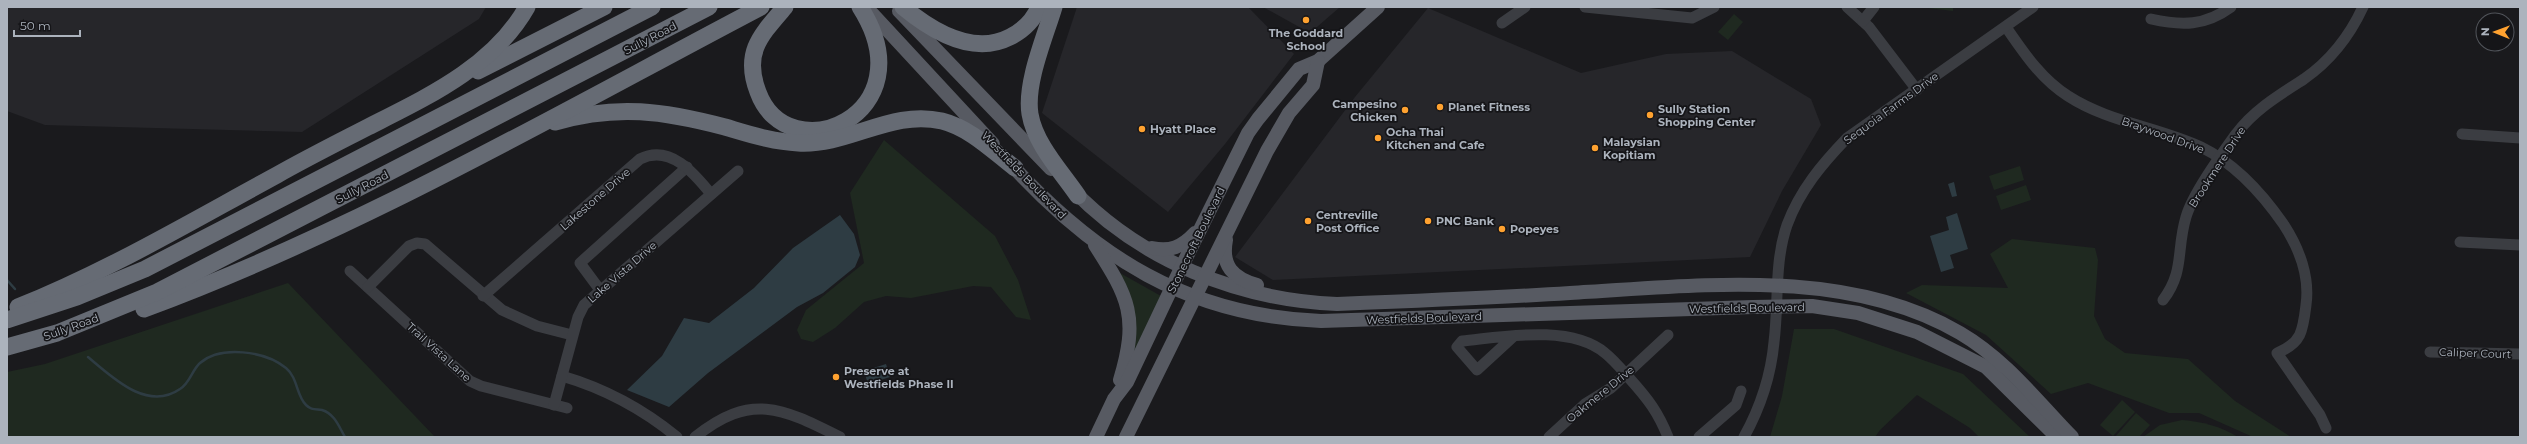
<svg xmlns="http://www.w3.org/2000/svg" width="2527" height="444" viewBox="0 0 2527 444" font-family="Montserrat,sans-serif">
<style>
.built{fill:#26262a}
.green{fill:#1f2920}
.water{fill:#2e3c43}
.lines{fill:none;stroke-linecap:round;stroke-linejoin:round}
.stream{stroke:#2e3c43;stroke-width:2.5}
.minor{stroke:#3b3d42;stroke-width:11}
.major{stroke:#575a62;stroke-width:14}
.highway{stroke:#666b74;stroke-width:17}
.poi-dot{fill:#ffa230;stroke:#151518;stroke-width:1.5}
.labels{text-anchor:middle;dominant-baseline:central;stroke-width:3.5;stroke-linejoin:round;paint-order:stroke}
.poi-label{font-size:11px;font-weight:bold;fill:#acb3bd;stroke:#151518;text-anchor:start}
.street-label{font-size:11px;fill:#acb3bd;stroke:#151518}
</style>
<rect width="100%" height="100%" fill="#1a1a1d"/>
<!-- built -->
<g class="built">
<polygon points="7,7 486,7 479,19 302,132 45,125 7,111"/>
<polygon points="1077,7 1248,7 1294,54 1225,144 1168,212 1042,113"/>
<polygon points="1263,7 1340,7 1310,33"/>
<polygon points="1428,8 1581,73 1666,54 1732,51 1811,99 1821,125 1782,191 1750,257 1273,280 1235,257 1355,97"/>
</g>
<!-- green -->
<g class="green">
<polygon points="1920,7 1953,7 1953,11"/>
<polygon points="1734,14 1743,22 1728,40 1718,32"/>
<polygon points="884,140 995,236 1018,280 1031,320 1016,317 991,287 973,286 911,298 886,296 864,302 835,328 813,342 801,339 797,330 806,310 864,263 850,193"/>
<polygon points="2020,166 2024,180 1994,190 1989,176"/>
<polygon points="2026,185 2031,200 2001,210 1996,196"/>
<polygon points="2012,239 2095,248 2098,260 2094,316 2105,339 2125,353 2188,359 2235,401 2291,437 2253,437 2199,413 2169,413 2088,383 2051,394 1986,335 1906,293 1922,285 2008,288 1990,254"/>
<polygon points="1120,273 1161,296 1134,354"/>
<polygon points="288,283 435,437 7,437 7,372 45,364"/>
<polygon points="1794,329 1834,329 1963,374 2030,437 1979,437 1970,428 1917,395 1880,430 1875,437 1770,437 1782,396"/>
<polygon points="2122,400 2135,412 2113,436 2100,425"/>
<polygon points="2136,413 2150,425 2139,437 2115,437"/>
<path d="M2182,420C2203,422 2220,426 2238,437H2143L2160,425Z"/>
</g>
<!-- water -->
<g class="water">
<polygon points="1954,182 1957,196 1952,197 1948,184"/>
<polygon points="1957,213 1968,249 1950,255 1954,268 1941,272 1930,236 1949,230 1946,217"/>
<polygon points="840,215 854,234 860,255 855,267 823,293 797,307 708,373 669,407 627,390 662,356 684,318 709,323 754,288 793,248"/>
<polygon points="886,364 890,377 868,384 864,371"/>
</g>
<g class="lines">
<!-- stream -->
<g class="stream">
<polyline points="7,280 15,289"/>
<path d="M88,357C112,377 147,412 180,389C190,383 192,370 200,363C221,345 265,351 286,368C298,378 296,395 306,405C311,410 315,409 322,410C335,414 339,427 345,437"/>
</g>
<!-- minor -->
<g class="minor">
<polyline points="1585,7 1692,18 1714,7"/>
<polyline points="1847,7 1869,27 1917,90"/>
<path d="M2151,19C2182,26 2205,26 2231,7"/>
<polyline points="1863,21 1874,7"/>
<polyline points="1502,23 1525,7"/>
<path d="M2006,27C2024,53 2041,79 2068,96C2108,122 2158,127 2201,147C2236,164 2262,193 2284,225C2299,248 2310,277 2306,305C2303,330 2302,343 2277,353L2320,415L2326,428"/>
<polyline points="2462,134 2520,138"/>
<polyline points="2460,242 2520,245"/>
<polyline points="350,271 470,381 481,386 567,408"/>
<polyline points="368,287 409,246 417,243 425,244 502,310 537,326 572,335"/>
<polyline points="600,290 580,263 687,167"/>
<path d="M483,296L640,159C670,144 694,173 711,194"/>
<path d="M2163,300C2185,271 2176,250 2186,217C2193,193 2221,155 2236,134C2254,110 2279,95 2304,79C2330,61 2350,35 2363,7"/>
<path d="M1514,336L1477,370L1457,347L1462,341C1503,337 1570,324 1605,353C1614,360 1622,370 1630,379C1648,399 1658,412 1668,437"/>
<polyline points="2430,352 2520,354"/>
<path d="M562,376C603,388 644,410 677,437"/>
<polyline points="554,405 578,317 584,305 738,171"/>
<path d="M695,437C751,392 782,408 840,437"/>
<polyline points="1549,437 1585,404 1611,388 1668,335"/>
<polyline points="1699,437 1736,405 1741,391"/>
<path d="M1744,437C1760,408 1771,375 1774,342C1779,302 1774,263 1787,225C1800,190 1822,164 1847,138L2033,7"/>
</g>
<!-- major -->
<g class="major">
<polyline points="866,7 993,144"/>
<polyline points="899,11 1051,169"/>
<path d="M1007,160C1095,257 1188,316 1321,321L1753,307L1812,306L1858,313L1917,332L1986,367L2057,437"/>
<path d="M1072,189C1141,261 1239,300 1337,304C1415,301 1492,298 1570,293C1697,286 1845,266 1960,333C2006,360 2036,400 2072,437"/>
<path d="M1226,240C1221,266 1233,278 1257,285"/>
<path d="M1095,245C1129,298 1139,317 1120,380"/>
<path d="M1152,248C1170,252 1182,247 1195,233"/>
<polyline points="1096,437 1114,399 1127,382 1182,266 1248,133 1258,119 1299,69 1318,61 1378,7"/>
<polyline points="1126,437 1267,151 1289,113 1313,85 1318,61"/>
</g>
<!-- highway -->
<g class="highway">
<path d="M785,7C760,36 743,53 758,92C788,174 929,115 860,7"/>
<path d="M903,7C932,31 973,56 1010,37C1024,30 1033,21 1039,7"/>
<path d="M1054,7C1045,37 1025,83 1030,114C1035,144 1061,171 1078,196"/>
<polyline points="478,71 604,7"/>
<path d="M555,122C617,104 664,111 725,127C749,134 773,142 798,143C849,146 891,109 942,121C970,128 993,151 1015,168"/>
<path d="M18,307C108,271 192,221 277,175C307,158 337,143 368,127C427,97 493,67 527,7"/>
<path d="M144,309C358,230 559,113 761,7"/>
<polyline points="7,320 77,297 145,269 652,7"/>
<polyline points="7,347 57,333 157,292 709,7"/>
</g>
</g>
<!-- markers -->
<g class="poi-dot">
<circle cx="1306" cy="20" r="4"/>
<circle cx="1440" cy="107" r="4"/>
<circle cx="1405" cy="110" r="4"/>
<circle cx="1650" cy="115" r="4"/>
<circle cx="1142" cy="129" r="4"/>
<circle cx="1378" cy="138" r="4"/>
<circle cx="1595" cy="148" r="4"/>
<circle cx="1308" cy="221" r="4"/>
<circle cx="1428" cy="221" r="4"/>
<circle cx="1502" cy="229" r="4"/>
<circle cx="836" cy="377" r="4"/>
</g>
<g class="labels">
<!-- poi labels -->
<g class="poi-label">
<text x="1306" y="33" text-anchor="middle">The Goddard<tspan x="1306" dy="13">School</tspan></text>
<text x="1397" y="104" text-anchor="end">Campesino<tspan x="1397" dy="13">Chicken</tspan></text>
<text x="1448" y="107">Planet Fitness</text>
<text x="1658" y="109">Sully Station<tspan x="1658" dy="13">Shopping Center</tspan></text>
<text x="1150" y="129">Hyatt Place</text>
<text x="1386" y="132">Ocha Thai<tspan x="1386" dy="13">Kitchen and Cafe</tspan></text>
<text x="1603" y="142">Malaysian<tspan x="1603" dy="13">Kopitiam</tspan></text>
<text x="1316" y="215">Centreville<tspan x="1316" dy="13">Post Office</tspan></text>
<text x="1436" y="221">PNC Bank</text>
<text x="1510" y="229">Popeyes</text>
<text x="844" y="371">Preserve at<tspan x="844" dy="13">Westfields Phase II</tspan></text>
</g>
<!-- street labels -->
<g class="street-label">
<text transform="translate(650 38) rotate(-27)">Sully Road</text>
<text transform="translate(1891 108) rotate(-36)">Sequoia Farms Drive</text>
<text transform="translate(2163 135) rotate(20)">Braywood Drive</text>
<text transform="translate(2217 167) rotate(-57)">Brookmere Drive</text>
<text transform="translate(1024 175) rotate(46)">Westfields Boulevard</text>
<text transform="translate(362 187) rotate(-27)">Sully Road</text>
<text transform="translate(595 199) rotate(-41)">Lakestone Drive</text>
<text transform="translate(1196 240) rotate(-64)">Stonecroft Boulevard</text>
<text transform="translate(622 272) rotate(-41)">Lake Vista Drive</text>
<text transform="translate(1747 308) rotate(-1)">Westfields Boulevard</text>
<text transform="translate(1424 318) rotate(-2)">Westfields Boulevard</text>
<text transform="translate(71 327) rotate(-20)">Sully Road</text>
<text transform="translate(439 352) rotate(42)">Trail Vista Lane</text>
<text transform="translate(2475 353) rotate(2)">Caliper Court</text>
<text transform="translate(1600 394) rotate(-39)">Oakmere Drive</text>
</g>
</g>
<!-- border -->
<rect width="2527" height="444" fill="none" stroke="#acb3bd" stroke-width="16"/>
<!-- north arrow -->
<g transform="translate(2495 32) rotate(271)"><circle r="19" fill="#151518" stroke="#51545a"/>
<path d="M0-3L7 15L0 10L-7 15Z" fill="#ffa230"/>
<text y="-6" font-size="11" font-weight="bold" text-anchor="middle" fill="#acb3bd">N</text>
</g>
<!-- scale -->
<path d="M14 30v6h66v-6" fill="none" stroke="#acb3bd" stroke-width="2"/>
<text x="20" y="30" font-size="12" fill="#acb3bd" stroke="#151518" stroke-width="3" paint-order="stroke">50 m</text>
</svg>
